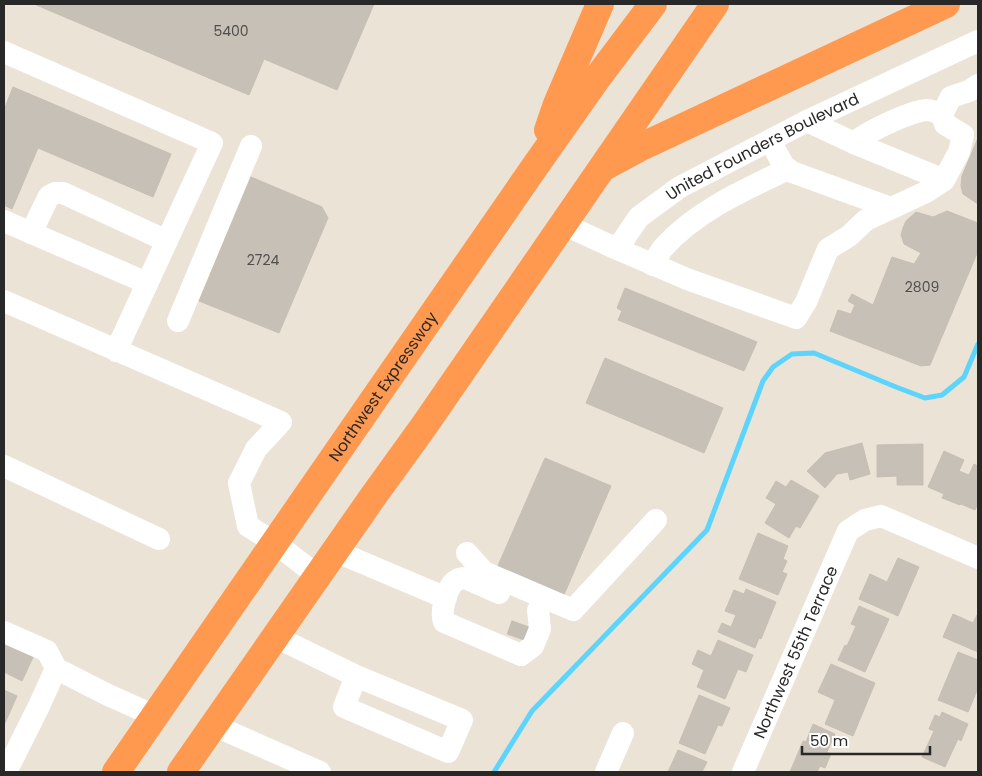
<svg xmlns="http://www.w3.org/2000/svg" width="982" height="776" viewBox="0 0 982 776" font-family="Poppins,sans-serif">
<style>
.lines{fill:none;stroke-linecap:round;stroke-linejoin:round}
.stream{stroke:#5cd4fc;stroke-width:5}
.building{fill:#c7c0b7;stroke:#c7bfb1}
.minor-tunnel{stroke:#c5beb4;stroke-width:22;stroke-dasharray:22 11;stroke-linecap:butt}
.minor{stroke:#fff;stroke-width:22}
.highway{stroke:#ff994f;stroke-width:28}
.labels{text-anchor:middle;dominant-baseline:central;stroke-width:4.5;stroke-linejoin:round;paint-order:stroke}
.number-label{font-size:14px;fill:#504e4c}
.street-label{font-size:16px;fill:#282828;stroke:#fff}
</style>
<rect width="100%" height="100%" fill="#ece3d7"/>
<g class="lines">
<!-- stream -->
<polyline class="stream" points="494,772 532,711 707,530 763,381 773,367 792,354 814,353 896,387 925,398 942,395 964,377 978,344"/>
</g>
<!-- building -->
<g class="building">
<polygon points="34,4 374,4 337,90 264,59 249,95"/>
<polygon points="13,87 171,154 153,197 38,148 12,209 4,205 4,110"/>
<polygon points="978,138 978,204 963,194 961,186 962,176"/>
<polygon points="251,177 322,207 328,218 279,333 199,301"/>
<polygon points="947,211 978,223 978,251 930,365 921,366 830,331 838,310 851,314 855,305 848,301 852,294 873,305 892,257 914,264 921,253 904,244 901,235 903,228 906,221 916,212 933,217"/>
<polygon points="625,288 757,342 744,371 618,320 622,311 617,308"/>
<polygon points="605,358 723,408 704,453 586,403"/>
<polygon points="862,443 870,474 850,480 848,472 837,474 825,488 807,471 825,453"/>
<polygon points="923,444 923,485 897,485 897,476 877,477 877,445"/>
<polygon points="944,451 964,460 959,471 969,475 974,464 978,466 978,503 975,510 961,504 960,505 942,498 944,494 928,487"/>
<polygon points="545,458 611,486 563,597 497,568"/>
<polygon points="791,480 819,496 800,528 796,526 789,538 765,523 776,504 766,498 776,481 786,487"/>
<polygon points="758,533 788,546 783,559 787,561 782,572 787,574 778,595 739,579"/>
<polygon points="898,558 919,567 898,616 859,599 870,574 887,582"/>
<polygon points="746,589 776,602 761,639 759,638 755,648 718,632 722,623 731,627 736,615 725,611 734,590 744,594"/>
<polygon points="859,606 889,619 865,672 838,660 845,645 847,646 856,626 851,624"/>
<polygon points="978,613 978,652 943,637 953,614 973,623"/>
<polygon points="4,639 35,653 22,681 4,672"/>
<polygon points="718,640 753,655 746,672 738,669 725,699 697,687 704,670 692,664 698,650 711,656"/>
<polygon points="958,652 978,660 978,688 968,712 938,700"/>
<polygon points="831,664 875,683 853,736 825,724 835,700 818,692"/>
<polygon points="4,690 17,696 5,723 4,722"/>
<polygon points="699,695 730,708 722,726 718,725 705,754 679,743"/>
<polygon points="942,712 968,724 961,741 958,739 945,767 922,757 934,731 929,729 935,715 940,717"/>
<polygon points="813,724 835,734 827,752 831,754 825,768 820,766 817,772 790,772 803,741 806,742"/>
<polygon points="678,750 707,762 702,772 668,772"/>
</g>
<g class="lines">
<!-- minor-tunnel -->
<polyline class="minor-tunnel" points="517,638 522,624"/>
<!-- minor -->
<g class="minor">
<polyline points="4,52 212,143 116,351"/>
<path d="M807,121L854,143C866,132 911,111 927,110C931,110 938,113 942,114"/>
<polyline points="770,141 784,166 792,172 891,208"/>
<polyline points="854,143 944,180"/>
<polyline points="4,221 147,283"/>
<path id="s1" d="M563,224L617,249L639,217L680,187L807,121L978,41"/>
<polyline points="31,233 49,196 55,193 63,193 167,241"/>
<polyline points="617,249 687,279 796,318 806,302 828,249 849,236 866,220 926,192 944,180 959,152 963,135 945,124 942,114 951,97 969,91 978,85"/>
<path d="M653,265C656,259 659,253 663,248C696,211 744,190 788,169"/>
<polyline points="4,301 281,422 256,449 239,483 248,526 275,543 318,576"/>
<polyline points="178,321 251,146"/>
<polyline points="4,466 159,539"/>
<polyline points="335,551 446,598"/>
<polyline points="467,553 484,572 573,610 656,520"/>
<path d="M499,593L465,578C460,578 457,579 453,583C446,591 440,612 444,622L521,655"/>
<polyline points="4,632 47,651 58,672"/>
<polyline points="276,637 356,676 462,720 448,752 344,707 356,676"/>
<polyline points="521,655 533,646 540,629 538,610"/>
<polyline points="213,725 320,772"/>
<polyline points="6,772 39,706 53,675 58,672 63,672 106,694 155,716"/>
<polyline points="606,772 623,733"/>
<path id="s2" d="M743,772L848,531L865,520L881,516L978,558"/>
</g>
<!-- highway -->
<g class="highway">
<polyline points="548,130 557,104 600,4"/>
<polyline points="604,167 643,146 946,4"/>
<path id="s3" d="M116,772L536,165L598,77L653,4"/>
<polyline points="181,772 372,498 424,426 715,4"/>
</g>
</g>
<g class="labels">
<!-- number labels -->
<g class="number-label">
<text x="231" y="31">5400</text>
<text x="263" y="260">2724</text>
<text x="922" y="287">2809</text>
</g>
<!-- street labels -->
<g class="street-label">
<text stroke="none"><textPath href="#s1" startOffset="241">United Founders Boulevard</textPath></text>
<text stroke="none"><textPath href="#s3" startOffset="469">Northwest Expressway</textPath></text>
<text stroke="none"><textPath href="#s2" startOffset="131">Northwest 55th Terrace</textPath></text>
</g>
</g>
<!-- border -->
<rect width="982" height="776" fill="none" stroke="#282828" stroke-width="10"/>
<!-- scale -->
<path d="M802 746v8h128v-8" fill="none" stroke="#282828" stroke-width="2.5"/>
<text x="810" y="746" font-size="15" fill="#282828" stroke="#ffffff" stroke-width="4" paint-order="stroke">50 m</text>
</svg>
